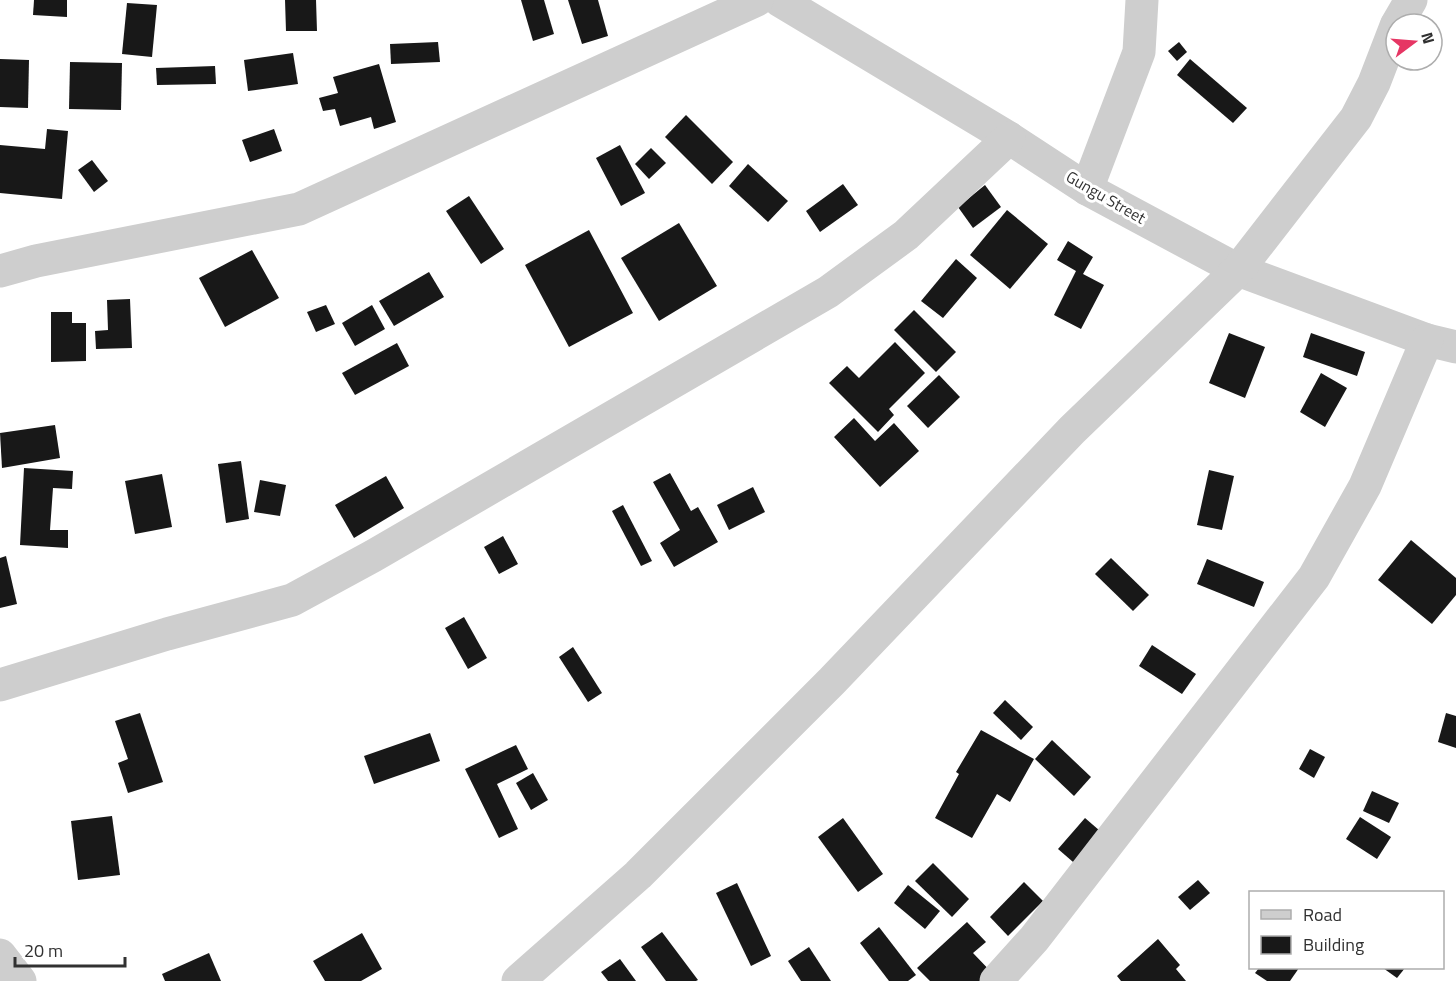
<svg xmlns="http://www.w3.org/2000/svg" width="1456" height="981" viewBox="0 0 1456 981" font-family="'Titillium Web',sans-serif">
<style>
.building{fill:#181818}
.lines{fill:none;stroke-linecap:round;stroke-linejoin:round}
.minor{stroke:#cecece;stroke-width:33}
.labels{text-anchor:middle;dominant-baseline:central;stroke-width:6;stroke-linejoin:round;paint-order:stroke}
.street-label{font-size:16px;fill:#313131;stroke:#fff}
</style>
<rect width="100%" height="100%" fill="#fff"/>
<!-- building -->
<g class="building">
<polygon points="34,0 67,0 67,17 33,15"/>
<polygon points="285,0 316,0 317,31 286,31"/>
<polygon points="521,0 544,0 554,34 533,41"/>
<polygon points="568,0 598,0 608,36 582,44"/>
<polygon points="127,3 157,5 152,57 122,54"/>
<polygon points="438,42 440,62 391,64 390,44"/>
<polygon points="1179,42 1187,52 1177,61 1168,51"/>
<polygon points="293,53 298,84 248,91 244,60"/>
<polygon points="0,59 29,60 28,108 0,107"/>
<polygon points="1190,59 1247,108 1233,123 1177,75"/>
<polygon points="70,62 122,63 121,110 69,109"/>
<polygon points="379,64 396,122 374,129 371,117 340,126 335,109 323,111 319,98 338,93 333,77"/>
<polygon points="215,66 216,84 157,85 156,68"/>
<polygon points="686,115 733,162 712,184 665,137"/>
<polygon points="47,129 68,131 62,199 0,193 0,145 45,149"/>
<polygon points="274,129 282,151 250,162 242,140"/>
<polygon points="620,145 645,193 621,206 596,158"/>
<polygon points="651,148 666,163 649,179 635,164"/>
<polygon points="92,160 108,181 94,192 78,170"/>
<polygon points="748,164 788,201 768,222 729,186"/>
<polygon points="843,184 858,205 820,232 806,211"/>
<polygon points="985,185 1001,207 973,228 958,207"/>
<polygon points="469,196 504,249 481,264 446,211"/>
<polygon points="1007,210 1048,244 1010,289 970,255"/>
<polygon points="679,223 717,286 659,321 621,258"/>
<polygon points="589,230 633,313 569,347 525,265"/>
<polygon points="1068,241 1093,257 1083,274 1104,285 1081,329 1054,315 1076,271 1057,260"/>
<polygon points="252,250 279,298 225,327 199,278"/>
<polygon points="956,259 977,278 943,318 921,301"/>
<polygon points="429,272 444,297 394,326 379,301"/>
<polygon points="130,299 132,348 96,349 95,331 108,330 107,300"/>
<polygon points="326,305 335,324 316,332 307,312"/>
<polygon points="372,305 385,329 355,346 342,323"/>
<polygon points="914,310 956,352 936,372 894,330"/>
<polygon points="51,312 72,312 72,323 86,323 86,361 51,362"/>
<polygon points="1229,333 1265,347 1245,398 1209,383"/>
<polygon points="1311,333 1365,352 1357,376 1303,357"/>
<polygon points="895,342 925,373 889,409 894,415 878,432 829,383 847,366 859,378"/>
<polygon points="397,343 409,366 355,395 342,373"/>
<polygon points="1321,373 1347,388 1325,427 1300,412"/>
<polygon points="939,375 960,397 928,428 907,406"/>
<polygon points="854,418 875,441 894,423 919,451 880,487 834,437"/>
<polygon points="55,425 60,458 2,468 0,433"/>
<polygon points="241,461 249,519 226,523 218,464"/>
<polygon points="24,468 73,471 72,489 53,488 50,530 68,530 68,548 20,545"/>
<polygon points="1209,470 1234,476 1222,530 1197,525"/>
<polygon points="670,473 691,511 698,507 718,542 674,567 660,543 680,530 653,482"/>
<polygon points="162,474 172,527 135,534 125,481"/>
<polygon points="386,476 404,508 354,538 335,505"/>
<polygon points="260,480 286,485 280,516 254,512"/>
<polygon points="753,487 765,512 729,530 717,505"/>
<polygon points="623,505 652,561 641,566 612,511"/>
<polygon points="503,536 518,564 499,574 484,547"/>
<polygon points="1411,540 1456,578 1456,595 1432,624 1378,580"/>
<polygon points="6,556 17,604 0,608 0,558"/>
<polygon points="1111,558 1149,595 1133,611 1095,574"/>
<polygon points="1207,559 1264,582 1254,607 1197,584"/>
<polygon points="464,617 487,658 468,669 445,628"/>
<polygon points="1152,645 1196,674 1182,694 1139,666"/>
<polygon points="573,647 602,693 588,702 559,657"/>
<polygon points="1005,700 1033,727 1021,740 993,713"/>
<polygon points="140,713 163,782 128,793 118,763 128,759 115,721"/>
<polygon points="1446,713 1456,716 1456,748 1438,742"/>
<polygon points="981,730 1034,759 1010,802 997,794 972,838 935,818 959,774 956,772"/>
<polygon points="430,733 440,761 374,784 364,756"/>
<polygon points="1052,740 1091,777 1074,796 1035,759"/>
<polygon points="516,745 528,769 497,784 518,829 499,838 465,769"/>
<polygon points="1310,749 1325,757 1314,778 1299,769"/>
<polygon points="533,773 548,800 531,810 516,783"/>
<polygon points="1372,791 1399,803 1389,823 1363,811"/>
<polygon points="112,816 120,875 78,880 71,821"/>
<polygon points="1360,817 1391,837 1377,859 1346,839"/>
<polygon points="843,818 883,874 858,892 818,837"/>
<polygon points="1085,818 1107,837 1080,868 1058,849"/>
<polygon points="933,863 969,899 952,917 915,881"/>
<polygon points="1198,880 1210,893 1190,910 1178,897"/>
<polygon points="1024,882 1043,901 1008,936 990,917"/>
<polygon points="737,883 771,956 751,966 716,893"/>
<polygon points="908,885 940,911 925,929 894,903"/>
<polygon points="967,922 986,942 973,953 997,978 994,981 930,981 917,968"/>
<polygon points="879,927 916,975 908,981 889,981 860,943"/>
<polygon points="662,932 698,980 696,981 666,981 641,947"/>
<polygon points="362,933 382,969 361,981 325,981 313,961"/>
<polygon points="1158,939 1180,965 1176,969 1186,981 1121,981 1117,976"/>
<polygon points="809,947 831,981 801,981 788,961"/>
<polygon points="209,953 221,981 165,981 162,974"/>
<polygon points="620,959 636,981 608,981 601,972"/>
<polygon points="1259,968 1299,968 1290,981 1267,981 1255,973"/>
<polygon points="1383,968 1405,968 1397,978"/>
</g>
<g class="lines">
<!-- minor -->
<g class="minor">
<polyline points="779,0 1009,138 1087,189 1238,270 1427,340 1456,347"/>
<polyline points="1397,24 1411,0"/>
<polyline points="1087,189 1139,52 1142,0"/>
<polyline points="0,271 36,261 299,209 757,0"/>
<polyline points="0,685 167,634 292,600 373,556 828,292 906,235 1009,138"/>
<polyline points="0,955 20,981"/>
<polyline points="518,981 638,875 832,681 1072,430 1238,270 1356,118 1374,83 1396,26"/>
<polyline points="996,981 1034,939 1314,577 1365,486 1427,340"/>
</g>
</g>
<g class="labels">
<!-- street labels -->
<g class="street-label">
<text transform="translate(1106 197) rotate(30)">Gungu Street</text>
</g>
</g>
<!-- legend -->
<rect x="1249" y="891" width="195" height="78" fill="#ffffff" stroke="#adadad" stroke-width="1.5"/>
<rect x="1261" y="910" width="30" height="9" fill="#cecece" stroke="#adadad" stroke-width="1.5"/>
<text x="1303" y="921" font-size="18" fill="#313131">Road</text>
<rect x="1261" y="936" width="30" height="18" fill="#181818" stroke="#adadad" stroke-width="1.5"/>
<text x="1303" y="951" font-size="18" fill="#313131">Building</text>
<!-- north arrow -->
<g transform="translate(1414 42) rotate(74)"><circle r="28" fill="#ffffff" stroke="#adadad" stroke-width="1.5"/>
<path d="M0-4.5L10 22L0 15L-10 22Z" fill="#e63664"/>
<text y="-9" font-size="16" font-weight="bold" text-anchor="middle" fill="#313131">N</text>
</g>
<!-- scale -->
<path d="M15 957v9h110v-9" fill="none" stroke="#313131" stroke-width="3"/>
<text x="24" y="957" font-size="18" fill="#313131" stroke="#ffffff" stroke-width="4.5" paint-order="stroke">20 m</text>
</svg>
